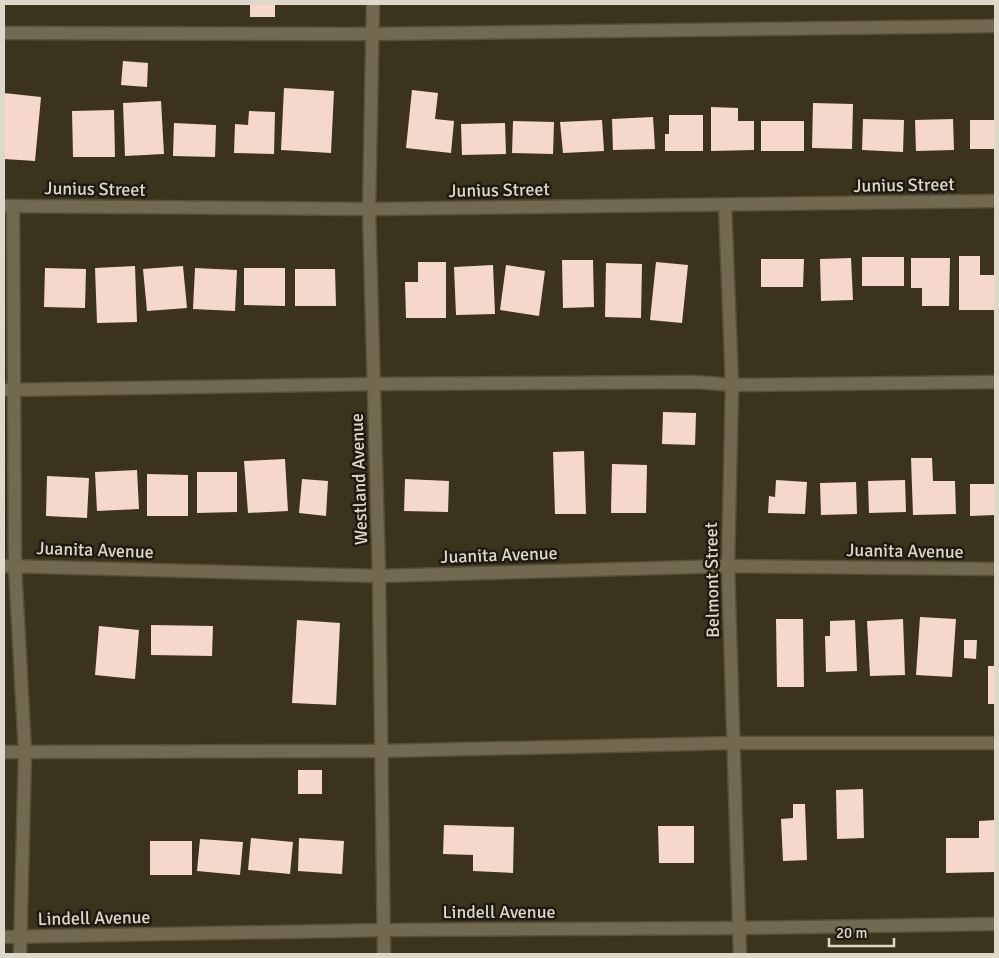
<svg xmlns="http://www.w3.org/2000/svg" width="999" height="958" viewBox="0 0 999 958" font-family="Signika,sans-serif">
<style>
.building{fill:#f6d7cb}
.lines{fill:none;stroke-linecap:round;stroke-linejoin:round}
.minor-casing{stroke:#57503b;stroke-width:15}
.minor{stroke:#726950;stroke-width:12}
.labels{text-anchor:middle;dominant-baseline:central;stroke-width:5;stroke-linejoin:round;paint-order:stroke}
.street-label{font-size:18px;fill:#ddd8ca;stroke:#1f1b11}
</style>
<rect width="100%" height="100%" fill="#3c331c"/>
<!-- building -->
<g class="building">
<rect x="250" y="4" width="25" height="13"/>
<polygon points="123,61 148,63 147,87 121,85"/>
<polygon points="284,88 334,91 331,153 281,150"/>
<polygon points="412,90 438,93 435,119 454,121 451,153 406,148"/>
<polygon points="4,93 41,97 35,161 4,159"/>
<polygon points="161,101 164,154 125,156 123,103"/>
<polygon points="813,103 853,104 852,149 812,148"/>
<polygon points="711,107 738,108 738,121 754,121 754,150 711,151"/>
<polygon points="114,110 115,157 73,157 72,111"/>
<polygon points="249,111 275,112 274,154 234,153 235,124 248,125"/>
<polygon points="669,115 703,115 703,151 665,151 665,134 669,134"/>
<polygon points="653,117 655,149 613,150 612,119"/>
<polygon points="863,119 904,120 903,152 862,150"/>
<polygon points="953,119 954,150 916,151 915,120"/>
<polygon points="602,120 604,151 563,153 560,122"/>
<rect x="970" y="120" width="25" height="29"/>
<polygon points="513,121 554,122 553,154 512,153"/>
<rect x="761" y="121" width="43" height="30"/>
<polygon points="174,123 216,125 215,157 173,156"/>
<polygon points="505,123 506,154 462,155 461,124"/>
<polygon points="959,256 980,256 980,275 995,275 995,310 959,310"/>
<rect x="862" y="257" width="42" height="29"/>
<polygon points="851,258 853,300 821,301 820,259"/>
<polygon points="911,258 950,258 949,306 922,306 922,288 911,288"/>
<polygon points="761,259 804,259 803,287 761,287"/>
<polygon points="562,260 593,260 594,307 563,308"/>
<polygon points="418,262 446,262 446,318 406,318 405,282 418,282"/>
<polygon points="656,262 688,265 682,323 650,320"/>
<polygon points="606,263 642,264 641,318 605,317"/>
<polygon points="493,265 495,314 456,315 454,267"/>
<polygon points="506,265 545,271 539,316 500,310"/>
<polygon points="135,266 137,322 97,323 95,268"/>
<polygon points="183,266 187,308 147,311 143,269"/>
<polygon points="45,268 86,269 85,308 44,307"/>
<polygon points="195,268 237,270 235,311 193,309"/>
<polygon points="244,268 285,268 285,306 244,305"/>
<polygon points="295,269 335,269 336,306 295,306"/>
<polygon points="663,412 696,413 695,445 662,444"/>
<polygon points="584,451 586,514 555,514 553,452"/>
<polygon points="911,458 932,458 933,481 955,481 956,514 913,515"/>
<polygon points="285,459 288,511 248,513 244,461"/>
<polygon points="612,464 647,465 646,513 611,513"/>
<polygon points="137,470 139,509 97,511 95,472"/>
<polygon points="197,472 237,472 237,512 197,513"/>
<polygon points="147,474 188,475 188,516 147,516"/>
<polygon points="47,476 89,478 87,518 46,516"/>
<polygon points="302,479 328,481 326,516 299,513"/>
<polygon points="405,479 449,481 448,512 404,511"/>
<polygon points="776,480 807,482 805,514 768,513 769,496 775,497"/>
<polygon points="905,480 906,512 869,513 868,481"/>
<polygon points="856,482 857,514 821,515 820,483"/>
<polygon points="970,484 995,484 995,515 970,516"/>
<polygon points="920,617 956,619 952,677 916,675"/>
<polygon points="776,619 803,619 804,687 777,687"/>
<polygon points="903,619 905,675 870,676 867,621"/>
<polygon points="297,620 340,623 336,705 292,703"/>
<polygon points="855,620 857,671 826,672 825,636 830,636 830,621"/>
<polygon points="151,625 213,626 212,656 151,655"/>
<polygon points="99,626 139,630 135,679 95,675"/>
<polygon points="964,640 977,640 976,659 964,658"/>
<rect x="988" y="666" width="7" height="38"/>
<rect x="298" y="770" width="24" height="24"/>
<polygon points="863,789 864,838 837,839 836,790"/>
<polygon points="793,804 805,804 807,860 783,861 781,819 793,818"/>
<polygon points="995,820 995,872 946,873 946,838 979,838 979,821"/>
<polygon points="444,825 514,827 513,873 473,871 473,855 443,854"/>
<polygon points="658,826 694,826 694,863 659,863"/>
<polygon points="251,838 293,842 290,874 248,870"/>
<polygon points="299,838 344,841 342,874 298,871"/>
<polygon points="200,839 243,842 240,875 197,871"/>
<rect x="150" y="841" width="42" height="34"/>
</g>
<g class="lines">
<defs>
<g id="minor">
<polyline points="373,4 369,209 379,576 384,954"/>
<polyline points="4,33 373,34 995,26"/>
<polyline points="725,205 732,385 728,566 740,954"/>
<polyline points="4,206 369,209 995,201"/>
<polyline points="13,206 15,566 25,752 20,954"/>
<polyline points="4,390 374,384 696,382 732,385 995,382"/>
<polyline points="4,566 379,576 728,566 995,569"/>
<polyline points="4,752 382,751 734,743 995,743"/>
<polyline points="4,937 385,930 740,928 995,924"/>
</g>
</defs>
<!-- minor casing -->
<use href="#minor" class="minor-casing"/>
<!-- minor -->
<use href="#minor" class="minor"/>
</g>
<g class="labels">
<!-- street labels -->
<g class="street-label">
<text transform="translate(904 185) rotate(-1)">Junius Street</text>
<text transform="translate(95 189) rotate(1)">Junius Street</text>
<text transform="translate(499 190) rotate(-1)">Junius Street</text>
<text transform="translate(359 479) rotate(-92)">Westland Avenue</text>
<text transform="translate(95 550) rotate(2)">Juanita Avenue</text>
<text transform="translate(905 551) rotate(1)">Juanita Avenue</text>
<text transform="translate(499 555) rotate(-2)">Juanita Avenue</text>
<text transform="translate(712 580) rotate(-91)">Belmont Street</text>
<text x="499" y="912">Lindell Avenue</text>
<text transform="translate(94 918) rotate(-1)">Lindell Avenue</text>
</g>
</g>
<!-- border -->
<rect width="999" height="958" fill="none" stroke="#ddd8ca" stroke-width="10"/>
<!-- scale -->
<path d="M829 938v8h65v-8" fill="none" stroke="#ddd8ca" stroke-width="2.5"/>
<text x="836" y="938" font-size="15" fill="#ddd8ca" stroke="#1f1b11" stroke-width="4" paint-order="stroke">20 m</text>
</svg>
